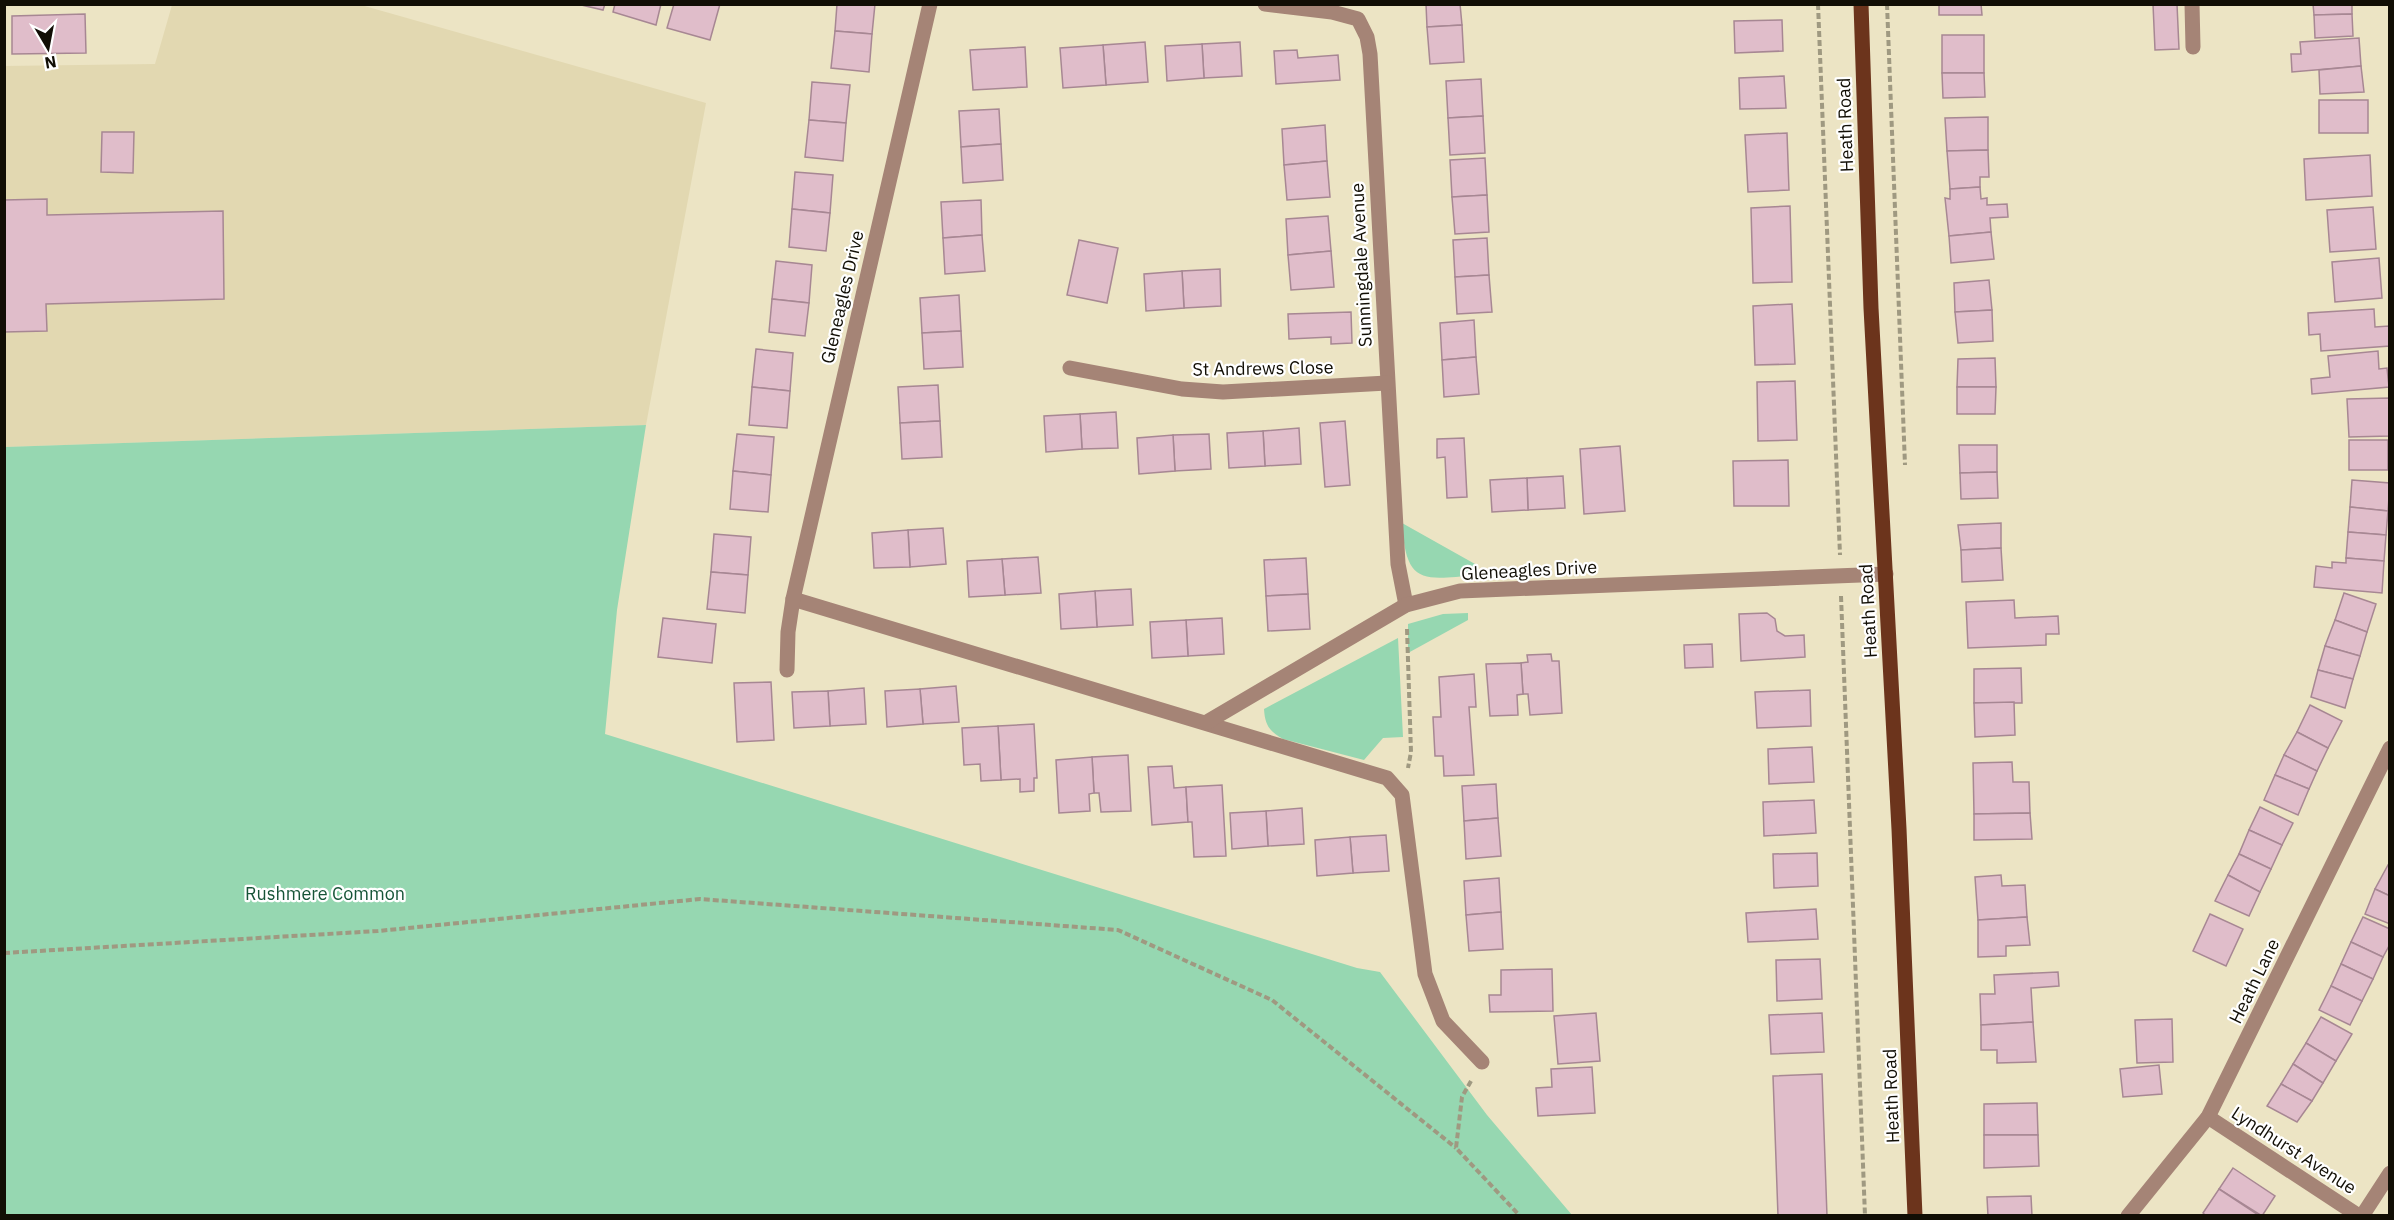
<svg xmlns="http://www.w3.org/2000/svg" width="2394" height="1220" viewBox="0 0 2394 1220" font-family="'IBM Plex Sans',sans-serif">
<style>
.built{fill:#e2d8b1}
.green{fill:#96d7b1}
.building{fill:#e0bdca;stroke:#a78793;stroke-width:1.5}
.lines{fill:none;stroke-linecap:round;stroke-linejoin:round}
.path{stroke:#9f9981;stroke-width:4;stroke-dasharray:6 3;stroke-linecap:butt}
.minor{stroke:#a58476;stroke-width:15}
.major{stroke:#6c341c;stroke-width:15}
.labels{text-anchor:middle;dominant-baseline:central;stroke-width:4.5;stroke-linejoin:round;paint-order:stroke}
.street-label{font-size:18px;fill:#110e05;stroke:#fff}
.park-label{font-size:18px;fill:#165437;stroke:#fff}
</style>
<rect width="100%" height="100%" fill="#ece4c4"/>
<!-- built -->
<polygon class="built" points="172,5 361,5 706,103 646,425 5,447 4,66 155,64"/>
<!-- green -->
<g class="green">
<polygon points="646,425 617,610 605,734 1357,968 1380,972 1487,1115 1572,1215 5,1215 5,447"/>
<path d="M1402,523L1475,564L1476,575C1422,580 1406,585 1402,523Z"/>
<polygon points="1468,613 1468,620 1408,653 1408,624 1443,614"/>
<path d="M1398,638L1403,737L1383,738L1364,760L1283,739C1269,731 1265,725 1264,709Z"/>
</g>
<!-- building -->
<g class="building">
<polygon points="577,4 605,4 603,10"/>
<polygon points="615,4 661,4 656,25 613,12"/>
<polygon points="674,4 720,4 710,40 667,28"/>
<polygon points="837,4 875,4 872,34 835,31"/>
<polygon points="1426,4 1460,4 1462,25 1427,27"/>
<polygon points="1939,4 1981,4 1982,15 1939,15"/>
<polygon points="2153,4 2177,4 2179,49 2155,50"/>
<polygon points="2313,4 2352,4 2352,14 2314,15"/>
<polygon points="85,14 86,53 12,54 12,16"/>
<polygon points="2352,14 2353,36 2315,38 2314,15"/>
<polygon points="1782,20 1783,51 1735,53 1734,21"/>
<polygon points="1462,25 1464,62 1430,64 1427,27"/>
<polygon points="835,31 872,34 869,72 831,68"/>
<rect x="1942" y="35" width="42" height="38"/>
<polygon points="2359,38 2361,66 2292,72 2291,54 2301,54 2300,42"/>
<polygon points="1145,42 1148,82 1106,85 1103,45"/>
<polygon points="1240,42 1242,76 1204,78 1202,44"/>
<polygon points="1202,44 1204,78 1167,81 1165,46"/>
<polygon points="1103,45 1106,85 1063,88 1060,48"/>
<polygon points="1025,47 1027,87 973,90 970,50"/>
<polygon points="1297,50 1298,58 1338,55 1340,80 1276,84 1274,51"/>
<polygon points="2361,66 2364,92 2320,94 2319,70"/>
<polygon points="1942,73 1984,73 1985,97 1943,98"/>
<polygon points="1784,76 1786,108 1740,109 1739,78"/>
<polygon points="1481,79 1483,116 1448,118 1446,81"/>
<polygon points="812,82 850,85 846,123 809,120"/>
<rect x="2319" y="100" width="49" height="33"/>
<polygon points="999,109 1001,144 961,147 959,111"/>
<polygon points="1483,116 1485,153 1450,155 1448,118"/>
<polygon points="1988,117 1988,150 1947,151 1945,118"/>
<polygon points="809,120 846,123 843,161 805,157"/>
<polygon points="1325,125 1327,161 1284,165 1282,129"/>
<polygon points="102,132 134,132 133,173 101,172"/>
<polygon points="1787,133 1789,190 1748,192 1745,135"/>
<polygon points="1001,144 1003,180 963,183 961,147"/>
<polygon points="1988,150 1989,177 1980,177 1980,187 1950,189 1947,151"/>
<polygon points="2370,155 2372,196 2306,200 2304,159"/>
<polygon points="1485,158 1487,195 1452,197 1450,160"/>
<polygon points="1327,161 1330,197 1287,200 1284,165"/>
<polygon points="795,172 833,175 830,213 792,209"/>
<polygon points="1980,187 1981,199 1987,198 1987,205 2007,204 2008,217 1990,218 1991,232 1949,236 1945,198 1950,199 1950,189"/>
<polygon points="1487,195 1489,232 1455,234 1452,197"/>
<polygon points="47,199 47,215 223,211 224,299 46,304 47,331 4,332 4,200"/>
<polygon points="981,200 982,235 943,238 941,202"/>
<polygon points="1790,206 1792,282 1753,283 1751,208"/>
<polygon points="2373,207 2376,249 2330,252 2327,210"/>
<polygon points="792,209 830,213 826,251 789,247"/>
<polygon points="1328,216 1331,251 1288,255 1286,219"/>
<polygon points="1991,232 1994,259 1951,263 1949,236"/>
<polygon points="982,235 985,271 945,274 943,238"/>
<polygon points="1487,238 1489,275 1455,277 1453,240"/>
<polygon points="1079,240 1118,248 1107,303 1067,295"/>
<polygon points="1331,251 1334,287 1291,290 1288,255"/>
<polygon points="2379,258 2382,298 2335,302 2332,262"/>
<polygon points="776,261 812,265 809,303 772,299"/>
<polygon points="1220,269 1221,306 1184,308 1182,271"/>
<polygon points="1182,271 1184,308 1146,311 1144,274"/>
<polygon points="1489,275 1492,312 1457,314 1455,277"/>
<polygon points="1989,280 1992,310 1955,312 1954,283"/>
<polygon points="959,295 961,331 922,333 920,298"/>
<polygon points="772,299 809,303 805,336 769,332"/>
<polygon points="1792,304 1795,364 1755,365 1753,306"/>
<polygon points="2374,309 2375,327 2389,326 2390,346 2321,351 2320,334 2309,335 2308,313"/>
<polygon points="1992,310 1993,341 1958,343 1955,312"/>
<polygon points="1351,312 1352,343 1331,344 1331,337 1289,339 1288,314"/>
<polygon points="1474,320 1476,357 1442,360 1440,323"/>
<polygon points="961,331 963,367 924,369 922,333"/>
<polygon points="756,349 793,353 790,391 752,387"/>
<polygon points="2378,351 2379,369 2387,368 2389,387 2312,394 2311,379 2330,377 2328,356"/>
<polygon points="1476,357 1479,394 1444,397 1442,360"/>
<polygon points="1995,358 1996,387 1957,387 1958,359"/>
<polygon points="1795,381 1797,440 1758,441 1757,382"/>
<polygon points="938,385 940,421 900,423 898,387"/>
<polygon points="752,387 790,391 787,428 749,425"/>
<polygon points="1957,387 1996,387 1995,414 1957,414"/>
<polygon points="2390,398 2390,436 2349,437 2347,399"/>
<polygon points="1116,412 1118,448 1082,449 1080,414"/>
<polygon points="1080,414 1082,449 1046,452 1044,416"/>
<polygon points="940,421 942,457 902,459 900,423"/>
<polygon points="1345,421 1350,485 1325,487 1320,423"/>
<polygon points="1299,428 1301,464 1265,466 1263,431"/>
<polygon points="1263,431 1265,466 1229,468 1227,433"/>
<polygon points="737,434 774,437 771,475 733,471"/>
<polygon points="1209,434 1211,469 1175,471 1173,435"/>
<polygon points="1173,435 1175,471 1139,474 1137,438"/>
<polygon points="1464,438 1467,497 1447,498 1445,457 1437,458 1437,439"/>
<rect x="2349" y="440" width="39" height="30"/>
<polygon points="1959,445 1997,445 1997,472 1960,473"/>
<polygon points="1620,446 1625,511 1584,514 1580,449"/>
<polygon points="1788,460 1789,506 1734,506 1733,461"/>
<polygon points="733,471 771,475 768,512 730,509"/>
<polygon points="1997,472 1998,498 1961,499 1960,473"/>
<polygon points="1563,476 1565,508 1528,510 1527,478"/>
<polygon points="1527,478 1528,510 1492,512 1490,480"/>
<polygon points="2352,480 2390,483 2388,511 2350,507"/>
<polygon points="2350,507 2388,511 2386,535 2348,532"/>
<polygon points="2001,523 2001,548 1961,550 1958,525"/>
<polygon points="943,528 946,564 910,567 908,530"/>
<polygon points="908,530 910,567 874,568 872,533"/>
<polygon points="2348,532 2386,535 2384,561 2346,558"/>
<polygon points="714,534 751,537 748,575 711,572"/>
<polygon points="2001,548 2003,580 1962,582 1961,550"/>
<polygon points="1038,557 1041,593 1005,595 1002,559"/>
<polygon points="1306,558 1308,594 1266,596 1264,560"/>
<polygon points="2346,558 2384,561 2382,593 2314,587 2316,566 2332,568 2332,562 2346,563"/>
<polygon points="1002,559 1005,595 969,597 967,561"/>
<polygon points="711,572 748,575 745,613 707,609"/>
<polygon points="1131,589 1133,625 1097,627 1095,591"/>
<polygon points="1095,591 1097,627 1061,629 1059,594"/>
<polygon points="2344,593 2376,604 2367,632 2335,620"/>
<polygon points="1308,594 1310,629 1268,631 1266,596"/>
<polygon points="2014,600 2015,618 2058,616 2059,634 2046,634 2046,645 1968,648 1966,602"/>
<polygon points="1767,613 1775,619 1777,631 1785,636 1804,635 1805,657 1741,661 1739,614"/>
<polygon points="663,618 716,624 712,663 658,657"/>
<polygon points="1222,618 1224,654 1188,656 1186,620"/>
<polygon points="1186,620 1188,656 1152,658 1150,622"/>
<polygon points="2335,620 2367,632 2360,656 2325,646"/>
<polygon points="1712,644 1713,667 1685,668 1684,645"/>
<polygon points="2325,646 2360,656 2353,679 2318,670"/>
<polygon points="1551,654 1552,661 1559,661 1562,713 1530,715 1528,694 1523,694 1521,663 1528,662 1527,655"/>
<polygon points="1521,663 1523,694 1517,695 1518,715 1490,716 1486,664"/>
<polygon points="2021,668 2022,703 1974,703 1974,669"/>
<polygon points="2318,670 2353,679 2345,708 2311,697"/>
<polygon points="1474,674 1476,707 1469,707 1474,775 1444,776 1443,756 1435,756 1433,717 1441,717 1439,677"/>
<polygon points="771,682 774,740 737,742 734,683"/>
<polygon points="956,686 959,722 923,724 920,689"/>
<polygon points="864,688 866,724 830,726 828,691"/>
<polygon points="920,689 923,724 887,727 885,691"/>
<polygon points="1810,690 1811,726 1757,728 1755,692"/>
<polygon points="828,691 830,726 794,728 792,692"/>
<polygon points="2014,702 2015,735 1975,737 1974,703"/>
<polygon points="2310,705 2342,721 2328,748 2297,732"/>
<polygon points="1034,724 1037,778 1034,778 1034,791 1020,792 1020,779 1001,780 998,726"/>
<polygon points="998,726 1001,780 981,781 980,764 964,765 962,728"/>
<polygon points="2297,732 2328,748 2317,771 2284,755"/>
<polygon points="1812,747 1814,782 1769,784 1768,749"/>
<polygon points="1128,755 1131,811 1101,812 1099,793 1094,793 1092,757"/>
<polygon points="2284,755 2317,771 2309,789 2275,775"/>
<polygon points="1092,757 1094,793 1089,794 1090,811 1059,813 1056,760"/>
<polygon points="2012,762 2013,782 2029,782 2030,813 1974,814 1973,763"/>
<polygon points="1172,766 1174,788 1186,787 1188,822 1152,825 1148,767"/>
<polygon points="2275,775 2309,789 2298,815 2264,800"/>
<polygon points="1496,784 1498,818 1464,821 1462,786"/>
<polygon points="1222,785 1226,856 1194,857 1192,822 1188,822 1186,787"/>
<polygon points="1814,800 1816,833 1764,836 1763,802"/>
<polygon points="2260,807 2293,823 2282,845 2249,830"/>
<polygon points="1302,808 1304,844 1268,846 1266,811"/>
<polygon points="1266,811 1268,846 1232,849 1230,813"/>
<polygon points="2030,813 2032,839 1974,840 1974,814"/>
<polygon points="1498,818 1501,856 1466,859 1464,821"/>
<polygon points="2249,830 2282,845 2271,869 2239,854"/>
<polygon points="1386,835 1389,871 1353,873 1350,837"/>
<polygon points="1350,837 1353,873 1317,876 1315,840"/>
<polygon points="1817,853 1818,886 1774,888 1773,854"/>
<polygon points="2239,854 2271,869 2260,892 2228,875"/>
<polygon points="2388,865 2390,866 2390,896 2375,889"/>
<polygon points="2001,875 2002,886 2025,885 2027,917 1978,920 1975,877"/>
<polygon points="2228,875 2260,892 2249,916 2215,901"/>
<polygon points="1499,878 1501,912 1466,915 1464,881"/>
<polygon points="2375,889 2390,896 2390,924 2365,914"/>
<polygon points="1816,909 1818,939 1748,942 1746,913"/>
<polygon points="1501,912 1503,949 1469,951 1466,915"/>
<polygon points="2210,914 2243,929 2226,966 2193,951"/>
<polygon points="2027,917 2030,945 2006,946 2006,956 1978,957 1978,920"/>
<polygon points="2363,917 2390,929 2390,944 2383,957 2351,942"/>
<polygon points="2351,942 2383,957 2373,979 2341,964"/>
<polygon points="1820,959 1822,999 1777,1001 1776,960"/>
<polygon points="2341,964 2373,979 2362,1001 2331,986"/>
<polygon points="1552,969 1553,1011 1490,1012 1489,995 1501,995 1501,970"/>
<polygon points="2058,972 2059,986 2031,988 2033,1022 1981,1025 1980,994 1995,994 1994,975"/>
<polygon points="2331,986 2362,1001 2350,1025 2319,1010"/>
<polygon points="1596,1013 1600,1061 1558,1064 1554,1016"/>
<polygon points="1822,1013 1824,1052 1771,1054 1769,1015"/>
<polygon points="2321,1017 2352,1034 2336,1061 2306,1043"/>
<polygon points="2172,1019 2173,1062 2137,1063 2135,1020"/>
<polygon points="2033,1022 2036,1062 1997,1063 1997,1050 1981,1050 1981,1025"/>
<polygon points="2306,1043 2336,1061 2323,1083 2293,1064"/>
<polygon points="2293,1064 2323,1083 2312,1101 2281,1084"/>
<polygon points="2159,1065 2162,1094 2123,1097 2120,1069"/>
<polygon points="1592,1067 1595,1113 1538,1116 1536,1088 1552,1087 1551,1069"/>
<polygon points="1822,1074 1827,1216 1778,1216 1773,1076"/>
<polygon points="2281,1084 2312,1101 2297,1122 2267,1106"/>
<polygon points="2037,1103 2038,1135 1984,1135 1984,1104"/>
<polygon points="1984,1135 2038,1135 2039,1166 1984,1168"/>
<polygon points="2233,1168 2275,1196 2262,1216 2219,1189"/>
<polygon points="2219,1189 2260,1216 2206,1216 2203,1213"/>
<polygon points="2031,1196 2032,1216 1988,1216 1987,1197"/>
</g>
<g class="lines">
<!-- path -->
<g class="path">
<polyline points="1818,4 1840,555"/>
<polyline points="1887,4 1905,465"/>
<polyline points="1841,596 1865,1216"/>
<polyline points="1407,629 1411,752 1408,768"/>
<polyline points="4,953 378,931 700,899 1118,930 1272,1000 1456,1148"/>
<polyline points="1471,1081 1462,1097 1456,1148 1520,1216"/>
</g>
<!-- minor -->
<g class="minor">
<polyline points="1265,4 1332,12 1358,19 1367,37 1370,54 1398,564 1406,605"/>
<polyline points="2192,4 2193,47"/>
<polyline points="1070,368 1182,389 1223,392 1387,383"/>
<polyline points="793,599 1387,778 1402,795 1425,974 1443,1021 1482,1062"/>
<polyline points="787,670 788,632 793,599 930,4"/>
<polyline points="1207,722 1406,605 1460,591 1886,574"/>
<polyline points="2208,1117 2359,1216"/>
<polyline points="2128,1216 2208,1117 2390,748"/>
<polyline points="2362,1216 2390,1173"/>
</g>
<!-- major -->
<polyline class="major" points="1861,4 1871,308 1899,829 1915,1216"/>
</g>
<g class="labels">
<!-- street labels -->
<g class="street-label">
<text transform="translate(1845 125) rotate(-92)">Heath Road</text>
<text transform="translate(1361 265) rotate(-93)">Sunningdale Avenue</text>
<text transform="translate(842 297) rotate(-77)">Gleneagles Drive</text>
<text transform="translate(1263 368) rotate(-1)">St Andrews Close</text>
<text transform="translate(1529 570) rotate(-3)">Gleneagles Drive</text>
<text transform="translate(1868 611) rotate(-93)">Heath Road</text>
<text transform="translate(2254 981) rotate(-64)">Heath Lane</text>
<text transform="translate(1891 1096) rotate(-92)">Heath Road</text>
<text transform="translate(2294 1150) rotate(33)">Lyndhurst Avenue</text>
</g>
<!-- park labels -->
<g class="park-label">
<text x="325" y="893">Rushmere Common</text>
</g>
</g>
<!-- border -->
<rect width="2394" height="1220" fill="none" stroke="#110e05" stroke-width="12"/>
<!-- north arrow -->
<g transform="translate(48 48) rotate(170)" stroke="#ffffff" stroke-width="4.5" paint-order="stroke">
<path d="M0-4.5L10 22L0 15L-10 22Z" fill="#110e05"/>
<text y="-9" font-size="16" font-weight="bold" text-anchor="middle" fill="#110e05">N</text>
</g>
</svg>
